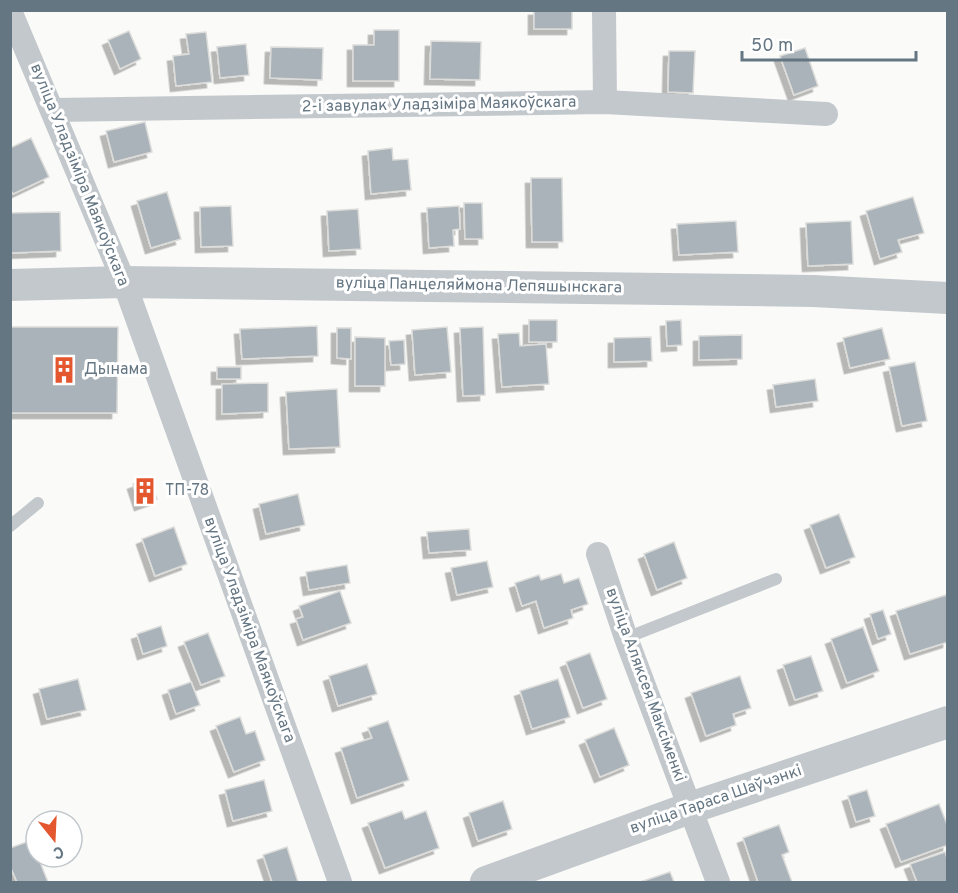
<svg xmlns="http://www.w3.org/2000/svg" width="958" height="893" viewBox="0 0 958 893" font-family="Overpass,sans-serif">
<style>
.building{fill:#aab3b9;stroke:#dcdcda;stroke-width:1.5;filter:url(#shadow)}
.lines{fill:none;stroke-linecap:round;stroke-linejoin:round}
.service{stroke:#c3c8cc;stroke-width:12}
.minor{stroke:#c3c8cc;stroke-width:24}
.tertiary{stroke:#c3c8cc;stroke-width:32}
.labels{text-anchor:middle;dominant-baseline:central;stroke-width:6;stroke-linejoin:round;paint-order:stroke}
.street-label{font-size:16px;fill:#657683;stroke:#fff}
.poi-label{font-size:16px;fill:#657683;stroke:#fff;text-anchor:start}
</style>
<defs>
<filter id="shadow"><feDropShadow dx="-5.5" dy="5.5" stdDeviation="0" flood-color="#0004"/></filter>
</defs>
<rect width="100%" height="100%" fill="#fafaf8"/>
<!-- building -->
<g class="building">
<rect x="534" y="10" width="38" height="19"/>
<polygon points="374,30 399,30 399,81 353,81 353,45 374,45"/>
<polygon points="129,31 141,59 120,69 108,40"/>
<polygon points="206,32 212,82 176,86 173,56 189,54 186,34"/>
<polygon points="431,41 481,42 480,80 430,79"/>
<polygon points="246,44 249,75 220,78 217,47"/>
<polygon points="271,47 323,48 322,80 270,78"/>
<polygon points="805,48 818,86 794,95 780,56"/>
<polygon points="669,51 695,51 693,93 668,92"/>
<polygon points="145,122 152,152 114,162 106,131"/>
<polygon points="31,138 49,177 13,194 10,189 10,148"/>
<polygon points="392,148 393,160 408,159 411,190 371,194 368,151"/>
<polygon points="531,178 562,178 563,242 532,242"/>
<polygon points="167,192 181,239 151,248 137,201"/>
<polygon points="913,197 924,233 898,240 902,252 880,259 866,211"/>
<polygon points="464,203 482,203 483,239 465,239"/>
<polygon points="231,206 233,246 201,247 200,207"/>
<polygon points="459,206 460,229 453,230 454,246 429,248 427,208"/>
<polygon points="358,209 361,249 329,251 327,211"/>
<polygon points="60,212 61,251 10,253 10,213"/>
<polygon points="736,221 738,252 679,255 677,224"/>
<polygon points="851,221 853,264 808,266 806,223"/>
<rect x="529" y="320" width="28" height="22"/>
<polygon points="681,320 682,345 667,346 666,321"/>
<polygon points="317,326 318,356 242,359 240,329"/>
<polygon points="10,327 118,327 117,413 10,413"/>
<polygon points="447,327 451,372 415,375 412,330"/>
<polygon points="483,327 485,395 463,396 460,328"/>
<polygon points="337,328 351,328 351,359 337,358"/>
<polygon points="882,328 890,359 850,368 843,338"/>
<polygon points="519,333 520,346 546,344 549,384 502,387 498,334"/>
<polygon points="742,335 742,359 699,360 699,336"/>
<polygon points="355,337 385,338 385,386 355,386"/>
<polygon points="651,337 652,361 614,362 614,338"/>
<polygon points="404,340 405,364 391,365 389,341"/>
<polygon points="915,362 927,421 902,426 889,367"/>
<rect x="217" y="367" width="24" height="12"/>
<polygon points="815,379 818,401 776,407 773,385"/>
<polygon points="268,383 268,412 222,414 222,384"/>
<polygon points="337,389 340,447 289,449 286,392"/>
<polygon points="149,478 157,499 140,505 133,484"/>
<polygon points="298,494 305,525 266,534 259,504"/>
<polygon points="839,514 855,557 826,568 810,525"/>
<polygon points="174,527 187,564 155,576 142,539"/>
<polygon points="469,529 471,550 429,553 427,532"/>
<polygon points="674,542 687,578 657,590 644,554"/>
<polygon points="487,561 493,587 457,595 451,568"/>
<polygon points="347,565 350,583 309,590 306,572"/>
<polygon points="561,574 564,583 579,578 588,604 571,610 573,618 544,628 536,601 522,606 515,583 539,575 541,580"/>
<polygon points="340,591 351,623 303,640 296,619 303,617 299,606"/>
<polygon points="946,595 948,601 948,642 910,654 896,611"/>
<polygon points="883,610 891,634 878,639 870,614"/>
<polygon points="161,626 167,646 143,654 137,634"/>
<polygon points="863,627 879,671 847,683 831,639"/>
<polygon points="208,633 225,676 201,685 184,642"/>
<polygon points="590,653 607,699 583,708 566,662"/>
<polygon points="811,656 823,691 795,700 783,665"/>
<polygon points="367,664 377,694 338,706 329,676"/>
<polygon points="740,676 751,708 733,714 736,725 706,736 691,693"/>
<polygon points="78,679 86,710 47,719 39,689"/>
<polygon points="558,679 570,717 532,729 520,691"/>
<polygon points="191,682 200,705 176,714 168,690"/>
<polygon points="240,717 246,734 255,731 265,760 234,772 216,726"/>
<polygon points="388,721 409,780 357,798 341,748 372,738 368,728"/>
<polygon points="614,728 629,765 600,777 585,740"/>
<polygon points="264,780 272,811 233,821 225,790"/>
<polygon points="867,790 875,816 856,822 848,796"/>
<polygon points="503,801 512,829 478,841 469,813"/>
<polygon points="939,804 948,827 948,845 901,862 886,824"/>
<polygon points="402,811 405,819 426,811 439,848 385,868 368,823"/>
<polygon points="779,825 789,852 782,855 792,882 758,882 743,838"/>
<polygon points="32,840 36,857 38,857 48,882 17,882 10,866 10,848"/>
<polygon points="287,847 298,882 272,882 263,855"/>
<polygon points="945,852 948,861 948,882 917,882 910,864"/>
<polygon points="670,872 674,882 640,882"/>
</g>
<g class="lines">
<!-- service -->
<g class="service">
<polyline points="10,526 38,503"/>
<polyline points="626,638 776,579"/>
</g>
<!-- minor -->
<g class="minor">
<polyline points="604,10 605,102"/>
<polyline points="10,11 124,282 340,882"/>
<polyline points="53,110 605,102 826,114"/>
<polyline points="598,554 626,638 718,882"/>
</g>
<!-- tertiary -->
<g class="tertiary">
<polyline points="10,285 124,282 813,291 948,298"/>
<polyline points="486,882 690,808 948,722"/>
</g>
</g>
<!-- icons -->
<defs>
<symbol id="building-bare" viewBox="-9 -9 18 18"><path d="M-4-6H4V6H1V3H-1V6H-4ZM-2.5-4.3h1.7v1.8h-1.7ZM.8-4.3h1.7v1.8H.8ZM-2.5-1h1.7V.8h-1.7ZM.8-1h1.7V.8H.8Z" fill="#e4572e" stroke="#fff" stroke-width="2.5" paint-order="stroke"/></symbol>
</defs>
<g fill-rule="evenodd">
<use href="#building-bare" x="45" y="351" width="38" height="38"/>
<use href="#building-bare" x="126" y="472" width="38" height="38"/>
</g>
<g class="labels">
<!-- street labels -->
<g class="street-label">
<text transform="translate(439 105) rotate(-1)">2-і завулак Уладзіміра Маякоўскага</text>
<text transform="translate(79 175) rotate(68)">вуліца Уладзіміра Маякоўскага</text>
<text transform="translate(479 286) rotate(1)">вуліца Панцеляймона Лепяшынскага</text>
<text transform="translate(249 630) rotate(70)">вуліца Уладзіміра Маякоўскага</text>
<text transform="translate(645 685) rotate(70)">вуліца Аляксея Максіменкі</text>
<text transform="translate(716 800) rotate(-19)">вуліца Тараса Шаўчэнкі</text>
</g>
<!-- poi labels -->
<g class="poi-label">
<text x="84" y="370">Дынама</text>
<text x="165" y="491">ТП-78</text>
</g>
</g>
<!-- border -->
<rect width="958" height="893" fill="none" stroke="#657683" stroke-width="24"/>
<!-- north arrow -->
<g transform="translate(54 839) rotate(162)"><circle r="28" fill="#ffffff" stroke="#c1c8cd" stroke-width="1.5"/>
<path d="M0-4.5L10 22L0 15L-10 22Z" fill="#e4572e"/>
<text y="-9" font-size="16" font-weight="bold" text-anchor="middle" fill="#657683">С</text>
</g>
<!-- scale -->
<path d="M742 51v9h174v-9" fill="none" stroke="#657683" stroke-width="3"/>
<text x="751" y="51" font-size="18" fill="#657683" stroke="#ffffff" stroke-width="4.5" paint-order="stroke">50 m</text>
</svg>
